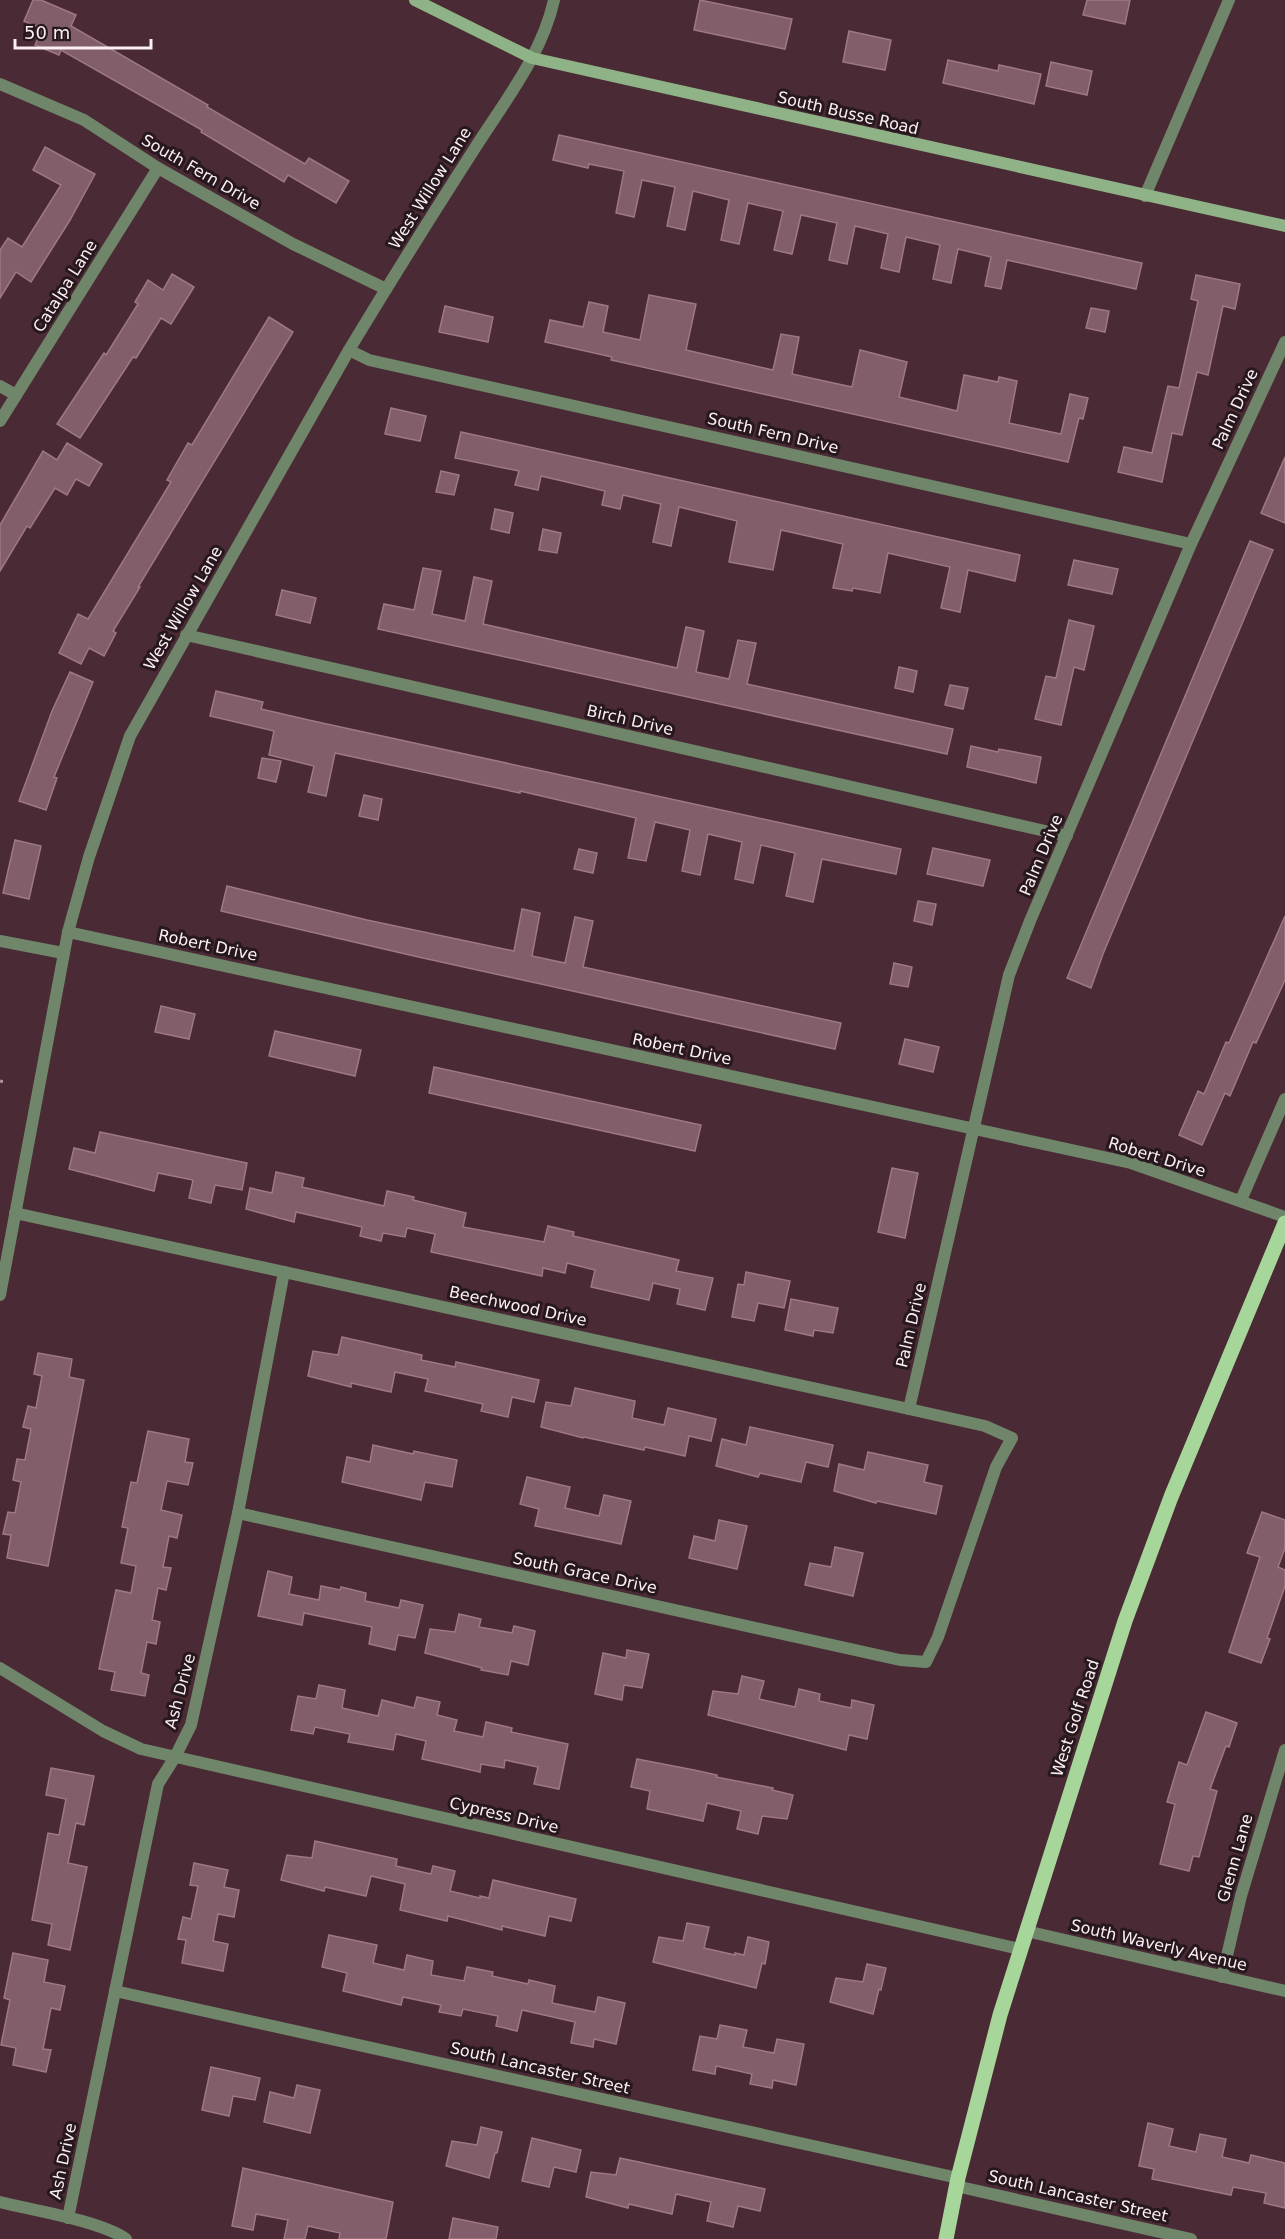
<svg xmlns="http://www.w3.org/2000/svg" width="1285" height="2239" viewBox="0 0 1285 2239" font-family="'DejaVu Sans',sans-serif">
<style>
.building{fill:#815e69;stroke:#9e7884;stroke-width:1.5}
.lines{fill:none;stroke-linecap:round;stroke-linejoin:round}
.path{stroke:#ac969d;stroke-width:3;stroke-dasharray:3 4.5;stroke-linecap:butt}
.minor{stroke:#6f866a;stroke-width:12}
.secondary{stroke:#8fb386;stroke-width:12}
.primary{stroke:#a7d69b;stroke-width:15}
.labels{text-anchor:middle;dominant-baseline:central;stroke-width:6;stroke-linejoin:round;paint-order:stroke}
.street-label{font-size:16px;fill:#fceff3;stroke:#27181d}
</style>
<rect width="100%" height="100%" fill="#4a2a35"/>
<!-- building -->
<g class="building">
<polygon points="33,0 41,0 76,15 71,26 208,105 207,107 305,164 309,158 349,181 336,203 288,175 284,182 201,132 202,130 61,50 59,55 35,45 42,29 24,21"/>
<polygon points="700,0 792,19 785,49 694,30"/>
<polygon points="1087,0 1130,0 1125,24 1083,15"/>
<polygon points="849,31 891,40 885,70 843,62"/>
<polygon points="948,60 998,71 999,65 1041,74 1034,104 943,83"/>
<polygon points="1051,62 1092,71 1087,95 1046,86"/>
<polygon points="559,135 1142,263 1136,289 1007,260 1001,289 985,286 991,257 958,249 951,283 933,279 940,245 906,237 899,272 881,268 888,234 855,226 847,264 829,260 837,223 801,215 792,254 774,250 783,211 748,203 739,244 721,240 729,200 693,191 685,230 667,226 675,187 642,180 634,217 616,213 624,171 589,164 588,168 553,160"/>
<polygon points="45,147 95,174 70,220 31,282 16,272 0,298 0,250 8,238 22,247 61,185 33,170"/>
<polygon points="172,274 194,287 171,324 161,318 136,358 133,357 80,438 57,424 104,353 106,355 138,304 135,302 148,280 163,290"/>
<polygon points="1196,275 1240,284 1235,309 1223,306 1208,375 1197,372 1182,435 1172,433 1162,482 1118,472 1124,447 1152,453 1168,386 1179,388 1198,301 1191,299"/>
<polygon points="649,295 696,304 686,350 773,370 781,334 799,337 792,374 852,387 860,350 907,362 899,397 957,411 964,375 998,382 999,377 1017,381 1009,423 1061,434 1070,394 1088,398 1083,419 1079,418 1068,462 611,360 612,357 545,342 550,320 583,327 589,302 608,306 603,332 640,340"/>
<polygon points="445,306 493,317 488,342 439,332"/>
<polygon points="1091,308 1109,311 1105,332 1086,328"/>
<polygon points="269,317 293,332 138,587 140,587 113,631 116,633 104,656 89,648 81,664 59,653 78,614 88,619 171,482 167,480 188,443 192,445"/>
<polygon points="391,408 426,416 420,441 385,434"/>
<polygon points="461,432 1020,555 1015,581 968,570 960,612 941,608 950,567 888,553 880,593 853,588 852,591 833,588 843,544 781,530 773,570 729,562 737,521 679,507 671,546 653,542 661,504 623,495 620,509 602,505 605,491 541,476 538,490 515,485 519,471 455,458"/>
<polygon points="67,443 102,464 89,486 76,479 67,495 55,488 30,528 27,526 0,571 0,525 43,451 57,460"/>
<polygon points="1285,457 1285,523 1261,513"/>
<polygon points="441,471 459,475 454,495 436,492"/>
<polygon points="495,509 513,513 509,533 491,529"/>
<polygon points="543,529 561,533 557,553 539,550"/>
<polygon points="1250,541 1273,550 1103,954 1091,988 1067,978"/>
<polygon points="1074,560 1118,569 1112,594 1068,585"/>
<polygon points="423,568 441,571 432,614 465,621 474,577 492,581 483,624 677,668 686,627 704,631 696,672 729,679 738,640 756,643 747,684 953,729 947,754 378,629 384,604 414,610"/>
<polygon points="282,590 316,598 310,623 276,615"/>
<polygon points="1069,620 1094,626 1084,670 1074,667 1061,725 1035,719 1046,676 1056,678"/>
<polygon points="899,667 917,671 913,692 895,688"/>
<polygon points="70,672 93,682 54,777 57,778 46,810 19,801 52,711"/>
<polygon points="950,685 968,688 963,709 945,705"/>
<polygon points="216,691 263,702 261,709 313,721 901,849 896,874 822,859 813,902 786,896 795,853 761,845 753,883 735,879 742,842 708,834 700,875 682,871 690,830 655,822 646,861 628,858 636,818 520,791 520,793 335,753 326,796 308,792 314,766 269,755 274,731 210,716"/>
<polygon points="971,746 998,752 999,749 1041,757 1036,783 967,767"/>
<polygon points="262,758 281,761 276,782 258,778"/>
<polygon points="364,795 382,799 378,820 359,816"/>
<polygon points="15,840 41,846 29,899 3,893"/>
<polygon points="933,848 990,860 983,886 927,874"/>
<polygon points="579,849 597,853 593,873 574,869"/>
<polygon points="227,886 367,920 514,951 522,909 540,913 532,956 565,963 575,917 593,921 583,967 841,1023 835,1049 414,956 221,911"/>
<polygon points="918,901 936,904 932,925 914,921"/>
<polygon points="1285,916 1285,980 1256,1043 1253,1042 1230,1096 1225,1093 1202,1145 1179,1135 1198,1091 1204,1094 1226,1042 1229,1043"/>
<polygon points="894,963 912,967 908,987 890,984"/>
<polygon points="161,1006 195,1014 189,1039 155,1032"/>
<polygon points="275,1031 361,1050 355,1076 269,1056"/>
<polygon points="905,1039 939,1047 933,1072 899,1064"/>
<polygon points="434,1067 701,1125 695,1151 429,1093"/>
<polygon points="100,1132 247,1163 242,1190 215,1185 211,1203 189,1198 193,1180 158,1173 154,1191 69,1169 74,1148 95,1153"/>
<polygon points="892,1168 918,1173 905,1238 878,1232"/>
<polygon points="276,1172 304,1178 302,1187 384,1206 387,1191 414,1197 413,1200 466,1213 463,1227 544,1242 548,1226 574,1232 573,1236 679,1260 676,1271 713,1278 705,1310 677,1304 680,1289 653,1283 649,1300 591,1287 595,1270 567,1263 565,1273 543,1268 542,1276 431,1252 435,1234 407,1228 405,1237 383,1233 381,1241 360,1236 362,1227 296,1212 294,1222 246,1209 250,1188 272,1193"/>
<polygon points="746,1272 790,1281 784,1308 758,1303 754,1321 732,1317 738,1284 744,1285"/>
<polygon points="791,1299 838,1308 833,1333 814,1330 813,1336 785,1330"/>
<polygon points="342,1337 422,1355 421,1360 455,1367 456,1362 539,1380 534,1402 512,1397 508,1417 481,1411 483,1404 425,1391 428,1379 395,1372 391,1392 351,1383 351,1387 308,1376 313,1351 338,1355"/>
<polygon points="38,1353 72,1359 69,1377 84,1380 48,1566 7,1558 11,1535 3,1534 8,1512 15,1513 21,1482 13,1480 17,1459 25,1460 31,1429 23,1427 28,1406 36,1408 42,1376 34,1374"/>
<polygon points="575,1388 635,1401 632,1418 664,1425 668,1408 716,1419 711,1441 689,1436 685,1456 645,1447 644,1450 584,1437 583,1438 541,1427 546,1402 571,1406"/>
<polygon points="750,1427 833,1445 828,1467 806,1462 801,1482 760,1473 758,1477 716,1466 722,1439 746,1445"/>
<polygon points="148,1431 189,1439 185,1462 193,1463 188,1485 167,1481 161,1510 182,1515 177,1538 169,1536 163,1567 171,1568 166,1590 158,1588 152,1620 160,1622 156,1644 147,1642 141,1673 149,1675 145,1696 111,1690 115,1672 99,1669 116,1590 131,1593 136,1566 121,1563 128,1528 122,1527 131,1482 137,1483"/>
<polygon points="373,1445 413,1454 414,1451 457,1460 452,1487 425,1482 421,1500 342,1482 347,1457 370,1462"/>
<polygon points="868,1452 928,1465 924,1482 942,1486 936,1514 877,1501 876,1503 834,1491 839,1464 864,1470"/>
<polygon points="527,1477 570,1487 565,1508 599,1516 604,1495 631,1501 621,1544 535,1526 539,1509 520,1504"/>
<polygon points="1262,1512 1285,1520 1285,1548 1278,1567 1285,1570 1285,1586 1267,1638 1270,1639 1261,1663 1229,1652 1260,1557 1247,1553"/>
<polygon points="719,1520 747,1526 737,1569 689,1558 694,1536 715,1541"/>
<polygon points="835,1547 863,1553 853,1596 805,1585 810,1563 831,1567"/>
<polygon points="268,1571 292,1577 289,1594 319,1600 321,1586 340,1590 341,1587 366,1593 365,1601 399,1608 401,1600 423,1605 415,1638 398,1635 395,1650 369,1644 372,1627 304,1613 302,1625 258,1616"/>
<polygon points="459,1614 481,1619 479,1627 512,1633 514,1626 535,1631 528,1665 511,1661 508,1675 481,1670 482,1668 425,1653 430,1629 455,1632"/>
<polygon points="627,1650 649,1654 642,1688 624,1685 622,1700 595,1694 603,1653 626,1658"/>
<polygon points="742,1676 764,1681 759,1699 795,1707 799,1689 820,1694 819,1701 851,1708 852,1700 874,1705 867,1739 849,1735 846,1750 708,1715 713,1691 738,1694"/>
<polygon points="319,1685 345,1690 342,1708 378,1716 382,1700 414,1708 417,1697 440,1702 437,1715 457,1720 454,1731 483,1737 486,1722 512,1728 511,1732 568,1744 559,1789 534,1784 538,1767 505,1760 504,1768 481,1764 480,1772 458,1767 422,1759 426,1741 396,1734 393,1750 348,1742 350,1734 315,1727 313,1734 291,1730 298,1696 316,1699"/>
<polygon points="1206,1712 1237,1723 1229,1747 1226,1746 1210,1789 1217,1791 1199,1857 1193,1856 1189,1871 1160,1864 1175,1804 1167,1802 1179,1762 1187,1765"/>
<polygon points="637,1759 694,1770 717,1775 716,1777 773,1788 772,1790 793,1795 787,1819 762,1816 758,1834 737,1829 741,1811 707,1803 703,1821 647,1809 650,1791 631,1787"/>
<polygon points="51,1768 94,1776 84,1825 76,1823 68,1863 87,1867 70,1950 48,1945 52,1924 32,1920 48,1833 59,1835 66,1799 46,1795"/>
<polygon points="315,1841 397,1859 396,1866 431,1874 433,1866 455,1871 450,1891 480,1898 480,1896 489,1898 493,1880 576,1899 571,1921 549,1916 545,1936 502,1926 502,1930 448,1916 447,1921 400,1910 405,1884 371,1876 366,1896 325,1887 324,1891 281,1880 287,1855 312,1858"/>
<polygon points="194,1863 228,1870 224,1887 239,1890 234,1917 218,1914 213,1941 228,1944 223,1971 182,1963 186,1940 178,1939 183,1917 191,1919 198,1886 190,1885"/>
<polygon points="687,1923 709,1927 704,1948 735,1955 735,1953 744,1955 748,1937 769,1942 765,1964 762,1963 756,1988 653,1962 659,1937 683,1941"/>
<polygon points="329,1935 377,1945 373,1963 404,1970 407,1955 433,1961 431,1975 464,1981 467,1967 493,1972 492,1976 528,1984 529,1980 555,1986 552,2003 595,2012 598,1997 625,2003 616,2044 594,2039 593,2047 571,2043 575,2022 522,2010 517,2031 496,2026 498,2016 463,2009 461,2016 439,2012 441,2005 403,1997 401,2005 343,1991 347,1973 322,1967"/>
<polygon points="13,1953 48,1960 44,1982 65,1986 60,2010 51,2008 43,2049 51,2050 46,2072 13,2065 16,2048 1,2045 10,2000 4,1998"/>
<polygon points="867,1964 886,1968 881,1990 879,1989 873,2014 830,2002 836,1978 863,1982"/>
<polygon points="720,2025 747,2030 743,2047 774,2053 777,2039 804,2044 796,2085 773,2080 772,2088 750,2084 752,2074 716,2066 715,2074 693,2070 700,2036 717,2039"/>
<polygon points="211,2067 260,2078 255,2100 233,2096 229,2116 202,2110"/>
<polygon points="297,2085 320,2090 310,2133 264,2122 270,2092 294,2098"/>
<polygon points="1148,2123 1173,2129 1169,2146 1196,2152 1200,2134 1226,2139 1222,2157 1249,2163 1251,2155 1285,2163 1285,2208 1264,2203 1266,2193 1233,2187 1231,2195 1152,2179 1154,2169 1139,2166"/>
<polygon points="481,2127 502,2132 497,2153 495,2153 489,2178 446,2166 452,2141 477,2145"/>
<polygon points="532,2138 581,2150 576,2172 554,2167 549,2187 522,2181"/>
<polygon points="620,2158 765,2189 760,2211 738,2206 733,2227 707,2221 711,2202 676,2194 672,2214 629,2204 628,2208 586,2197 591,2172 616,2175"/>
<polygon points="243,2168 393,2202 386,2239 339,2239 340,2233 308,2226 305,2239 284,2239 288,2220 256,2214 253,2230 232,2226"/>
<polygon points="453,2218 498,2227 496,2239 449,2239"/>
</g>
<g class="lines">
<!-- path -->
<polyline class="path" points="0,1081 4,1082"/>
<!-- minor -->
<g class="minor">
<polyline points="0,84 84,120 158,168 252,221 293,244 386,289"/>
<polyline points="1145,196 1229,0"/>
<polyline points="349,350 369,360 1191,544"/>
<polyline points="0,386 16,395"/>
<polyline points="0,421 158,168"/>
<polyline points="186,635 1067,836"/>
<polyline points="68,932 1131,1163 1285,1217"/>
<polyline points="0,941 63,953"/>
<polyline points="1241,1200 1285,1099"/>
<polyline points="15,1213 909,1409 985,1426 1012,1438 996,1467 938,1637 926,1662 900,1660 238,1513"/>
<path d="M0,1295L68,932L89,857L130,736L349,350C390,282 432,215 475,148C504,102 542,55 554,0"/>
<polyline points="909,1409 1009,975 1030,921 1191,544 1285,342"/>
<polyline points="0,1668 103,1731 141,1749 1020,1949"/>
<polyline points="1026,1931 1285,1991"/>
<polyline points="1222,1977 1241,1896 1285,1750"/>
<polyline points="115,1991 958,2178"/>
<polyline points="956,2186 1191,2239"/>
<path d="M0,2202C32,2210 101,2221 126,2239"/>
<polyline points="68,2218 158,1784 175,1757 191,1725 238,1513 284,1272"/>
</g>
<!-- secondary -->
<polyline class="secondary" points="415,0 532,58 1285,226"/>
<!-- primary -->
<polyline class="primary" points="946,2239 958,2178 1000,2015 1125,1621 1171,1497 1285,1223"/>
</g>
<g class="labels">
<!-- street labels -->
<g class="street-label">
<text transform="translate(848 113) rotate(13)">South Busse Road</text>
<text transform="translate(201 172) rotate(30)">South Fern Drive</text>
<text transform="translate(430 188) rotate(-58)">West Willow Lane</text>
<text transform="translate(65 286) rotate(-58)">Catalpa Lane</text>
<text transform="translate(1235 409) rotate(-65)">Palm Drive</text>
<text transform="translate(773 433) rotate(13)">South Fern Drive</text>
<text transform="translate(183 608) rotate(-60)">West Willow Lane</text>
<text transform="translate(630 720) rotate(13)">Birch Drive</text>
<text transform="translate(1041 855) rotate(-67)">Palm Drive</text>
<text transform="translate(208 945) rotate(12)">Robert Drive</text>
<text transform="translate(682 1049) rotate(12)">Robert Drive</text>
<text transform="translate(1157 1157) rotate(17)">Robert Drive</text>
<text transform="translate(518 1306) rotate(12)">Beechwood Drive</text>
<text transform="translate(911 1325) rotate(-77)">Palm Drive</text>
<text transform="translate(585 1573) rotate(12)">South Grace Drive</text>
<text transform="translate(180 1691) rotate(-75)">Ash Drive</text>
<text transform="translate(1075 1718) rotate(-72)">West Golf Road</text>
<text transform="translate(504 1815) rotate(13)">Cypress Drive</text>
<text transform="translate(1235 1858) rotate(-74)">Glenn Lane</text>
<text transform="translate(1159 1945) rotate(13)">South Waverly Avenue</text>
<text transform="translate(540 2068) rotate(13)">South Lancaster Street</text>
<text transform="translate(63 2161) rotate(-78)">Ash Drive</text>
<text transform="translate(1078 2196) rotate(13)">South Lancaster Street</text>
</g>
</g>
<!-- scale -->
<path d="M15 39v9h136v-9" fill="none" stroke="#fceff3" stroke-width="3"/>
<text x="24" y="39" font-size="18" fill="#fceff3" stroke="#27181d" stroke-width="4.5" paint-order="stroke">50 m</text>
</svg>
